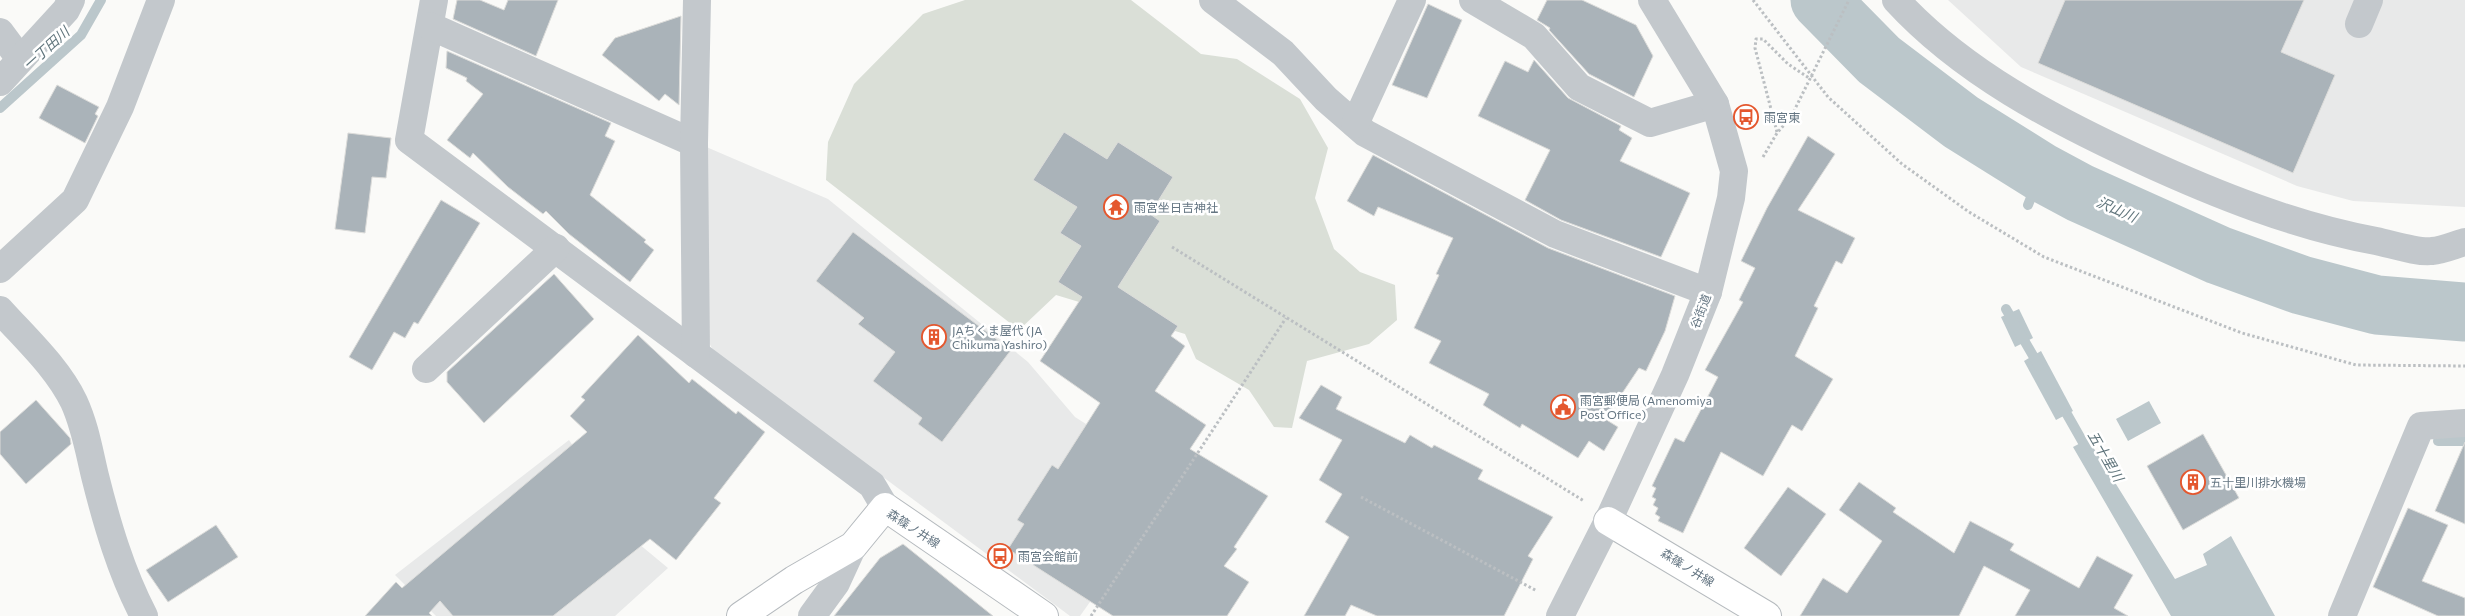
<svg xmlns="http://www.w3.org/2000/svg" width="2465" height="616" viewBox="0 0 2465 616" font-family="Commissioner,'Noto Sans JP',sans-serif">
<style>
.built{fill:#e8e9e9}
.green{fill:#dadfd7}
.water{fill:#bbc7cb}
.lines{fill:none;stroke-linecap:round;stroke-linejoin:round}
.stream{stroke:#bbc7cb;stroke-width:10}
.river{stroke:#bbc7cb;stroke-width:59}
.building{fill:#aab3b9;stroke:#dcdcda}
.major-casing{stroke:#b5babe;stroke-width:30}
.path{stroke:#bbbfc2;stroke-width:3;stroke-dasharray:2.5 2.5;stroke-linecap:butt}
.minor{stroke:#c3c8cc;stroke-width:28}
.major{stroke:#fff;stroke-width:28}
.labels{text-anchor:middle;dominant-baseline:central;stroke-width:5;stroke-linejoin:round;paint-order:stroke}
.poi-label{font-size:12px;fill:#657683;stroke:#fff;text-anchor:start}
.street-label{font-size:12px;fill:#657683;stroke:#fff}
.water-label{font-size:14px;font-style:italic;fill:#60757c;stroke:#fff}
</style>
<rect width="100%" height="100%" fill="#fafaf8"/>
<!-- built -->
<g class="built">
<polygon points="1948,0 2465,0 2465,207 2353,201 2297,186 2021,67"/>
<polygon points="704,146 828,199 1028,362 1075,417 1176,481 1080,616 1070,616 840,445 719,362 701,327"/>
<polygon points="569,440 639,544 668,568 615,616 436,616 395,575"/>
</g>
<!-- green -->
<polygon class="green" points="965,0 1131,0 1201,54 1237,59 1300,99 1328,148 1315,198 1334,249 1360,272 1395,285 1397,320 1369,344 1307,361 1292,428 1274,427 1249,390 1196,359 1185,334 1056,295 1019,330 826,180 828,142 854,84 923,14"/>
<!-- water -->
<g class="water">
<polygon points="2019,309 2033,338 2015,347 2001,317"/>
<polygon points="2041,351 2073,411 2056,420 2024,361"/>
<polygon points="2149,401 2161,423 2128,441 2116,419"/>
<polygon points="2088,439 2175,579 2207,565 2203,554 2231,536 2275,616 2171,616 2073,447"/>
</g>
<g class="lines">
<!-- stream -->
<g class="stream">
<polyline points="0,108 81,35 101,0"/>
<polyline points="2028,205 2041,172"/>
<polyline points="2006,309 2039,366"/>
<polyline points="2060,402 2089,453"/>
<polyline points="2438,441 2465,441"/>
</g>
<!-- river -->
<polyline class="river" points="1820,0 1879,60 1961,122 2041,172 2080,193 2218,255 2301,285 2377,305 2465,312"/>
</g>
<!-- building -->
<g class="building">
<polygon points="457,0 480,0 504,10 508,0 558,0 536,56 453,19"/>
<polygon points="1547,0 1582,0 1636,25 1653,56 1634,97 1589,74 1549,30 1550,28 1537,20"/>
<polygon points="2065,0 2304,0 2281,52 2335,75 2293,173 2038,63"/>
<polygon points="1428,4 1462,20 1427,98 1392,85"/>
<polygon points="681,16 679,105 665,94 659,101 602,55 615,38"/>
<polygon points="447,51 611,123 605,136 615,141 590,195 646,240 644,242 654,250 630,282 569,234 546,211 543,214 508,187 473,153 470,158 447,140 483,94 466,81 467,78 446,68"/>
<polygon points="1534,60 1568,98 1621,126 1619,130 1632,138 1620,161 1690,193 1661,257 1561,220 1525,200 1550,150 1478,116 1505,61 1528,72"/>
<polygon points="57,85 99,107 95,114 98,116 85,143 39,118"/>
<polygon points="1064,132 1107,159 1118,142 1173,177 1150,214 1160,221 1118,287 1178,326 1171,336 1185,346 1155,391 1206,425 1190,449 1268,496 1234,547 1237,549 1224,566 1249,582 1227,616 1113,616 1008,549 1024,524 1017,520 1052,465 1058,469 1100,403 1040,361 1082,297 1058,282 1081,246 1060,233 1077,207 1033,180"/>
<polygon points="348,133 391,138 386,178 372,177 365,233 335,229"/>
<polygon points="1808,136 1835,154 1798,210 1855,238 1842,264 1836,261 1814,306 1818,308 1795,356 1833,379 1802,431 1792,425 1763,476 1721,452 1683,533 1658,521 1660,517 1655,514 1658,508 1653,505 1656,499 1652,497 1656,488 1652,486 1675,438 1684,442 1718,377 1705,370 1743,302 1739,300 1755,268 1741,261 1767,208"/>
<polygon points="1373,155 1548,248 1675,296 1665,331 1646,371 1639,368 1605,419 1618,427 1604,451 1589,441 1578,458 1522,424 1520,428 1483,405 1489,394 1429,363 1441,341 1414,328 1439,275 1436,274 1453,238 1378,207 1374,216 1347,201"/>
<polygon points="441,200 480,223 418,324 414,322 405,338 394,332 372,370 349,357"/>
<polygon points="853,232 1011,350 942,442 918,424 922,418 873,381 895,352 858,324 864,318 816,281"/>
<polygon points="554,274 594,319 484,423 447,382 447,372"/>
<polygon points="638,335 689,383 692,379 736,414 738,411 765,432 714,498 721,503 676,560 650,539 553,616 453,616 440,601 429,613 432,616 365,616 396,582 402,588 587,432 570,416 585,400 581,397"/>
<polygon points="1321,385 1342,397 1336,409 1405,443 1410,435 1432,448 1434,445 1483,470 1478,479 1553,517 1528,556 1533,559 1504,616 1377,616 1351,605 1345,616 1304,616 1349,537 1325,522 1342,494 1319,480 1342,440 1299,418"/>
<polygon points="36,400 70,438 71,444 26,484 0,454 0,432"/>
<polygon points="2203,434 2239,498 2183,530 2147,466"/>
<polygon points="2465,442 2465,524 2435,511"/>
<polygon points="1859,482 1896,508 1893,512 1954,553 1970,521 2014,544 2010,550 2079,588 2097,556 2133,575 2114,608 2128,616 2015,616 2030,590 1984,566 1959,616 1800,616 1823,578 1847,593 1882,541 1839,510"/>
<polygon points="1788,487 1826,514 1781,576 1744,548"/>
<polygon points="2408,508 2448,525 2422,581 2465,598 2465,616 2438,616 2373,587"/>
<polygon points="216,525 238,557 168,602 146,570"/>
<polygon points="903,544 993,616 834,616 880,558"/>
</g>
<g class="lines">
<defs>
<g id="major">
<polyline points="1608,521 1767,616"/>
<polyline points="741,616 794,580 853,546 885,507 1044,616"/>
</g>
</defs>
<!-- major casing -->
<use href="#major" class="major-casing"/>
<!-- path -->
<g class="path">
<polyline points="1753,0 1828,97 1902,164 1969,212 2044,257 2242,333 2356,365 2465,366"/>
<polyline points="1777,132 1755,48 1756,39 1763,39 1788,64 1809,78"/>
<polyline points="1763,157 1777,133 1791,117 1849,0"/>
<polyline points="1172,247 1584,501"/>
<polyline points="1361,497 1537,591"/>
<polyline points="1091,616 1286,318"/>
</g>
<!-- minor -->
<g class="minor">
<polyline points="434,0 409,140 872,485 885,507"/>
<polyline points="1213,0 1283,53 1326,99 1365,133 1555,234 1708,292"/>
<polyline points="1473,0 1534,36 1579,87 1650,123 1715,104"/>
<path d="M1896,0C1962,72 2054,120 2141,160C2217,195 2295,226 2376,241C2391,244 2418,253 2432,251C2443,250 2454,245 2465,242"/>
<polyline points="2359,24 2369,0"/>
<polyline points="430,26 694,143"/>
<polyline points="0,32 20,59"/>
<polyline points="0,82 66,10 71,0"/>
<polyline points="1355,124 1412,0"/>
<polyline points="0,269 75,200 120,107 161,0"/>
<path d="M0,310C26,339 57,367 74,402C85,426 89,451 95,476C107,524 121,572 144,616"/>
<polyline points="696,354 694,143 697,0"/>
<polyline points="426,369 556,248"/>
<polyline points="812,616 836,583 853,546"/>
<polyline points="1560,616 1608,521 1675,375 1708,292 1731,198 1734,171 1715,104 1652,0"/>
<polyline points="2342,616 2421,426 2465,423"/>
</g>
<!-- major -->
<use href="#major" class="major"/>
</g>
<!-- icons -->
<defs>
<symbol id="bus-ring" viewBox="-11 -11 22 22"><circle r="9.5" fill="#fff" stroke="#e4572e" stroke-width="1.5"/><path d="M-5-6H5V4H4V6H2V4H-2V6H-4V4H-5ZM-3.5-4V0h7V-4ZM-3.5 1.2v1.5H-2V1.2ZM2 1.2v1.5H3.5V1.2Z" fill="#e4572e"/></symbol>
<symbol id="temple-ring" viewBox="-11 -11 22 22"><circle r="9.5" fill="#fff" stroke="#e4572e" stroke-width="1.5"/><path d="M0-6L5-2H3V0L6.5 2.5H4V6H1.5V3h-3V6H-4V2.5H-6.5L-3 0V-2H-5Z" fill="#e4572e"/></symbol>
<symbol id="building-ring" viewBox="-11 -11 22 22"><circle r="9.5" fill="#fff" stroke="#e4572e" stroke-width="1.5"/><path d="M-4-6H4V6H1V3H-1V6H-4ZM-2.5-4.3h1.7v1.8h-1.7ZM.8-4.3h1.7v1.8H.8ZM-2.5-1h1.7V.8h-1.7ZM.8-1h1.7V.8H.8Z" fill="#e4572e"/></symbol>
<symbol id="civic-ring" viewBox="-11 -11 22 22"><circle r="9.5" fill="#fff" stroke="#e4572e" stroke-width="1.5"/><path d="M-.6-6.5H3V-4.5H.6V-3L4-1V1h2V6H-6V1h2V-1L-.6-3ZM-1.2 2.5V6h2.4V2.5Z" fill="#e4572e"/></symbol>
</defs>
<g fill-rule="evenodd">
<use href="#bus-ring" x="1732" y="103" width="28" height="28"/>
<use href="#temple-ring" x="1102" y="193" width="28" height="28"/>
<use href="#building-ring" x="920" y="323" width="28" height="28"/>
<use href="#civic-ring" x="1549" y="393" width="28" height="28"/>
<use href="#building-ring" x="2179" y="468" width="28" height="28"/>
<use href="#bus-ring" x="986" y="542" width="28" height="28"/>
</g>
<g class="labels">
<!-- poi labels -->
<g class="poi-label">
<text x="1764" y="117">雨宮東</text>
<text x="1134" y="207">雨宮坐日吉神社</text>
<text x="952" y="330">JAちくま屋代 (JA<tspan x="952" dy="14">Chikuma Yashiro)</tspan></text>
<text x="1580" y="400">雨宮郵便局 (Amenomiya<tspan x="1580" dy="14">Post Office)</tspan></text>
<text x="2210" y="482">五十里川排水機場</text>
<text x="1018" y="556">雨宮会館前</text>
</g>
<!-- street labels -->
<g class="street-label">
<text transform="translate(1700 311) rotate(-69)">谷街道</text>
<text transform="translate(914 528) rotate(33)">森篠ノ井線</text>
<text transform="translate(1688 567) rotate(32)">森篠ノ井線</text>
</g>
<!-- water labels -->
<g class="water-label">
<text transform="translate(46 48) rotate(-42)">一丁田川</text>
<text transform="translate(2117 209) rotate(24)">沢山川</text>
<text transform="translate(2106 456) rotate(60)">五十里川</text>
</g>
</g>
</svg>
